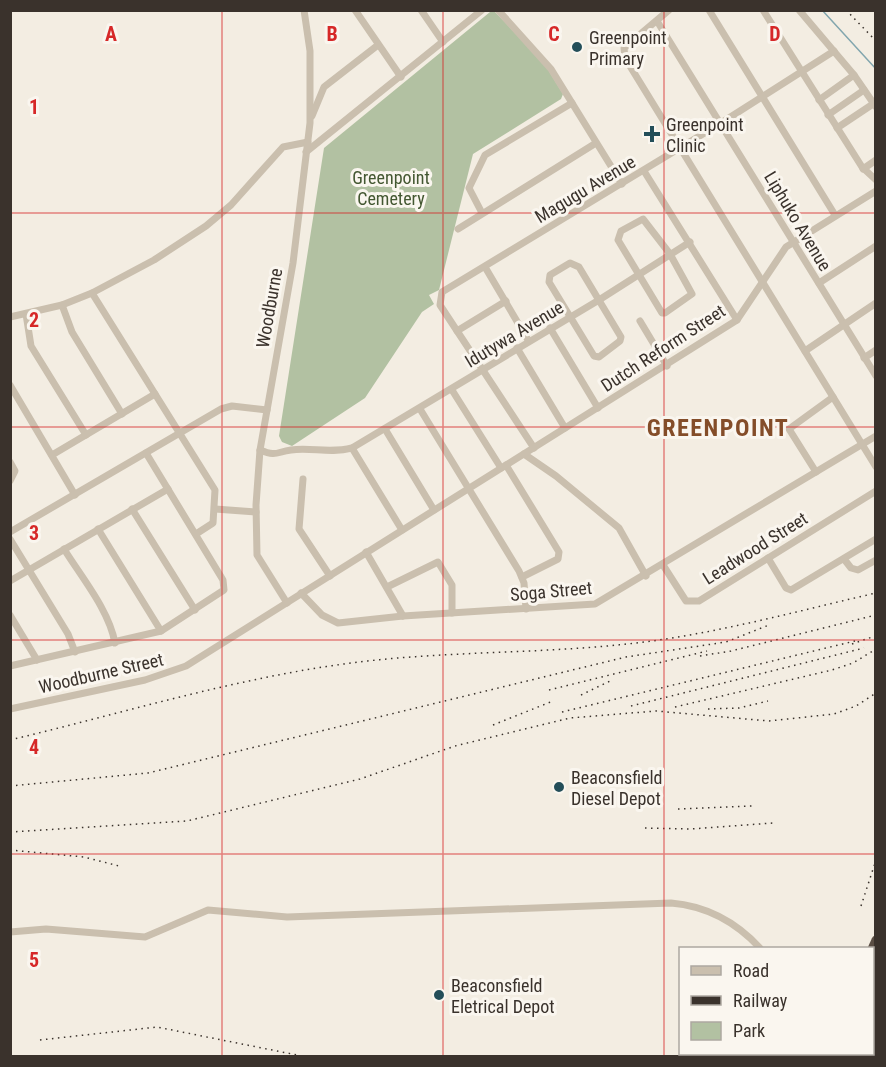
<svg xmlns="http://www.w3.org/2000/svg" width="886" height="1067" viewBox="0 0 886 1067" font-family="'Roboto Condensed',sans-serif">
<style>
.green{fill:#b2c1a2}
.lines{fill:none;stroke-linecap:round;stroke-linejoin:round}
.stream{stroke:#82a6ae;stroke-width:1.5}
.minor{stroke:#cabfae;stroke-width:7}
.highway{stroke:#5a4e44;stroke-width:9}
.rail{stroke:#3a322c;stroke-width:1.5;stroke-dasharray:1.5 4.5;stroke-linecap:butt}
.grid{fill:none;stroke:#d62828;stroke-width:1.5;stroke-opacity:0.55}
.poi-dot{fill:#234e59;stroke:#faf6ef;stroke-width:2}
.labels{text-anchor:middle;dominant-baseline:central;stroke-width:6;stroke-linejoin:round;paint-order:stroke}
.poi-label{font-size:18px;fill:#3a322c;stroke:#faf6ef;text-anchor:start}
.park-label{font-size:18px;fill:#435731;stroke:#faf6ef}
.street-label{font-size:18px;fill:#3a322c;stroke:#faf6ef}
.district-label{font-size:24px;font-weight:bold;letter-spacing:1.5px;fill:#844d29;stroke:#faf6ef}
.grid-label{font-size:20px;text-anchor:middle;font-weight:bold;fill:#d62828;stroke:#faf6ef;stroke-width:6;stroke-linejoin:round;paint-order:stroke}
</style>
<rect width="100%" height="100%" fill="#f3ede2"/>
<!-- green -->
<polygon class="green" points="490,12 495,12 544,63 563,94 561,99 473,154 439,290 429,295 434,304 422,312 365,398 292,446 282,442 279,436 324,148"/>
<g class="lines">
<!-- stream -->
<polyline class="stream" points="822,10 876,69"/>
<!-- minor -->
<g class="minor">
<polyline points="355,10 401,77"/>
<polyline points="421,10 443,42"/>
<polyline points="498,10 551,69 622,184"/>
<polyline points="669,10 624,48 625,58 876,467"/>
<polyline points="709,10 835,215"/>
<polyline points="763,10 862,167 876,180"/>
<polyline points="799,10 854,75 876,107"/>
<polyline points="657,21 876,376"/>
<polyline points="819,100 854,75"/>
<polyline points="828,115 864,90"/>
<polyline points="312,116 324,87 378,45"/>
<polyline points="837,128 873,104"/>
<polyline points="306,152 482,10"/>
<polyline points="863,169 876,160"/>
<polyline points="644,171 737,320"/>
<polyline points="482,213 469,188 485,155 572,103"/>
<polygon points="643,219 670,254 692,294 665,313 662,313 618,240 621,231"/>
<polyline points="458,229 596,143"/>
<polygon points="570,263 579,267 621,337 620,341 599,357 594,356 549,282 550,275"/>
<polyline points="485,267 528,340"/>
<polyline points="819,283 876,246"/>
<polyline points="92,293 154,260 206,226 231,205 283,147 308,142"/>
<polyline points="62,305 72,332 122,414"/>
<polyline points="26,314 31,346 86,435"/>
<polyline points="10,317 62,305 92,293 215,490 213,523 196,534"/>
<polyline points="640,321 667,366"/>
<polyline points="550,328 598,408"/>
<polyline points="457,331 506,301"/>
<polyline points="517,348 565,428"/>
<polyline points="805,351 876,303"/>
<polyline points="864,358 876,350"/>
<polyline points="10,385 75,495"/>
<polyline points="452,390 501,468"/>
<polyline points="420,409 519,571 524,583 526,609"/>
<polyline points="385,429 434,510"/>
<polyline points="352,448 402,530"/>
<polyline points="534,448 440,305 442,292 721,123 834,51"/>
<path d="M260,450C277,457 276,452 291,450C312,447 329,454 352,448L599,300L690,242"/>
<polyline points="524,454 556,476 619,528 646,576"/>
<polyline points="52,455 155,394"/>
<polyline points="10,462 15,471 10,481"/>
<polyline points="506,465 559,552 558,559 522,577"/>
<polyline points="816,472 789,429 833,397"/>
<polyline points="303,479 299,529 330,576"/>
<polyline points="132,509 195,610"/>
<polyline points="215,509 256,512"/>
<polyline points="98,529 161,631"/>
<polyline points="10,532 221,409 232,406 267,410"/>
<polyline points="10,539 68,634 75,652"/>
<path d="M64,549C82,578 109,610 115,643"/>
<polyline points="366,552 403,616"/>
<polyline points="768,558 786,588 791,590 876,539"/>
<polyline points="844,559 851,568 858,570 876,560"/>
<polyline points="663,565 686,601 699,601 876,491"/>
<polyline points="10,581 168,489"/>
<polyline points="387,587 438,562 452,585 452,613"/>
<polyline points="301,593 322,615 338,623 403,616 595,604 876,436"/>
<polyline points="287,603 257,555 256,505 260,450 293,263 310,123 310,51 304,10"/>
<polyline points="10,615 37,660"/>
<polyline points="10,666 161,631 224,590 223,580 146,453"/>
<polyline points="10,709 145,680 186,666 737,320 786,247 876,191"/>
<path d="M10,932L46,929L145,937L208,910L287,917L671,903C707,906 736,922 760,948"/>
<polyline points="872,1032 876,1015"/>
<polyline points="800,1054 801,1056"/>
<polyline points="863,1056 864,1054"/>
</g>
<!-- highway -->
<g class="highway">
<polyline points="872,949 876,940"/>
<polyline points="837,1056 838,1054"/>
</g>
<!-- rail -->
<g class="rail">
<polyline points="846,10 876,41"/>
<polyline points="852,644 875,636"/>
<polyline points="700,656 731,651 876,615"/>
<polyline points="549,690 707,651"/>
<polyline points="581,695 610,681"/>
<polyline points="631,706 864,648"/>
<polyline points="675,707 832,670 853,663 876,649"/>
<polyline points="708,709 739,708 768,701"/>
<polyline points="562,712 859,640"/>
<polyline points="493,725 553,701"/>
<path d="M10,740C123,713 236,678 351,663C442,651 535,654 627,644C712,635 793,612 876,593"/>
<polyline points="10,786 148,773 626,657 726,642 769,625"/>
<polyline points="678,809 752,806"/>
<polyline points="645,828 691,829 773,823"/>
<polyline points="10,832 187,821 360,779 455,746 570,718 656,711 769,721 834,714 856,706 876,693"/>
<polyline points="10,850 84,857 119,866"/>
<polyline points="861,906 876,860"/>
<polyline points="40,1040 157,1027 302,1056"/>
</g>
</g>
<!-- grid -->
<path class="grid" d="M222,10V1056M443,10V1056M664,10V1056M10,213H876M10,427H876M10,640H876M10,854H876"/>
<!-- markers -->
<g class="poi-dot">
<circle cx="577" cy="47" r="6"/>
<path d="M649 125h6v6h6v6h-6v6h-6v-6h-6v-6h6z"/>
<circle cx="559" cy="787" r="6"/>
<circle cx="439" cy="995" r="6"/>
</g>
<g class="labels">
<!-- poi labels -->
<g class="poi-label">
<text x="589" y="37">Greenpoint<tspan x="589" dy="21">Primary</tspan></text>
<text x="666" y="124">Greenpoint<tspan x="666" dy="21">Clinic</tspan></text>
<text x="571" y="777">Beaconsfield<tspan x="571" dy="21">Diesel Depot</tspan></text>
<text x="451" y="985">Beaconsfield<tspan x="451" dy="21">Eletrical Depot</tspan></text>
</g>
<!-- park labels -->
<g class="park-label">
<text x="391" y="177">Greenpoint<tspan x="391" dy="21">Cemetery</tspan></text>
</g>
<!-- street labels -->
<g class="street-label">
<text transform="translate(585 189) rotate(-31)">Magugu Avenue</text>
<text transform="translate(798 221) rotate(59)">Liphuko Avenue</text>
<text transform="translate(269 308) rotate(-80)">Woodburne</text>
<text transform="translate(514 334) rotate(-31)">Idutywa Avenue</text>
<text transform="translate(663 348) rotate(-33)">Dutch Reform Street</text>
<text transform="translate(755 548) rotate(-32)">Leadwood Street</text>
<text transform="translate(551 591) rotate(-5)">Soga Street</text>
<text transform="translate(101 673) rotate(-13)">Woodburne Street</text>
</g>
<!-- district labels -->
<g class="district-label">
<text x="718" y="428">GREENPOINT</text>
</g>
</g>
<g class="grid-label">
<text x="111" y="41">A</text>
<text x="332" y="41">B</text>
<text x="554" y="41">C</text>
<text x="775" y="41">D</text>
<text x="34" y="114">1</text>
<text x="34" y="327">2</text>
<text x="34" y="540">3</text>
<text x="34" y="754">4</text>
<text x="34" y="967">5</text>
</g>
<!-- border -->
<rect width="886" height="1067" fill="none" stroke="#3a322c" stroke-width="24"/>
<!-- legend -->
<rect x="679" y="947" width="195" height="108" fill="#faf6ef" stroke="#ada8a1" stroke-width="1.5"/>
<rect x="691" y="966" width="30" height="9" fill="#cabfae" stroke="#ada8a1" stroke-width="1.5"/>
<text x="733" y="977" font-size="18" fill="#3a322c">Road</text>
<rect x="691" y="996" width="30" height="9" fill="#3a322c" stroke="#ada8a1" stroke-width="1.5"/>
<text x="733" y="1007" font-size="18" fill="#3a322c">Railway</text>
<rect x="691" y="1022" width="30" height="18" fill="#b2c1a2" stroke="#ada8a1" stroke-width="1.5"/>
<text x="733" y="1037" font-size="18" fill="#3a322c">Park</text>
</svg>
